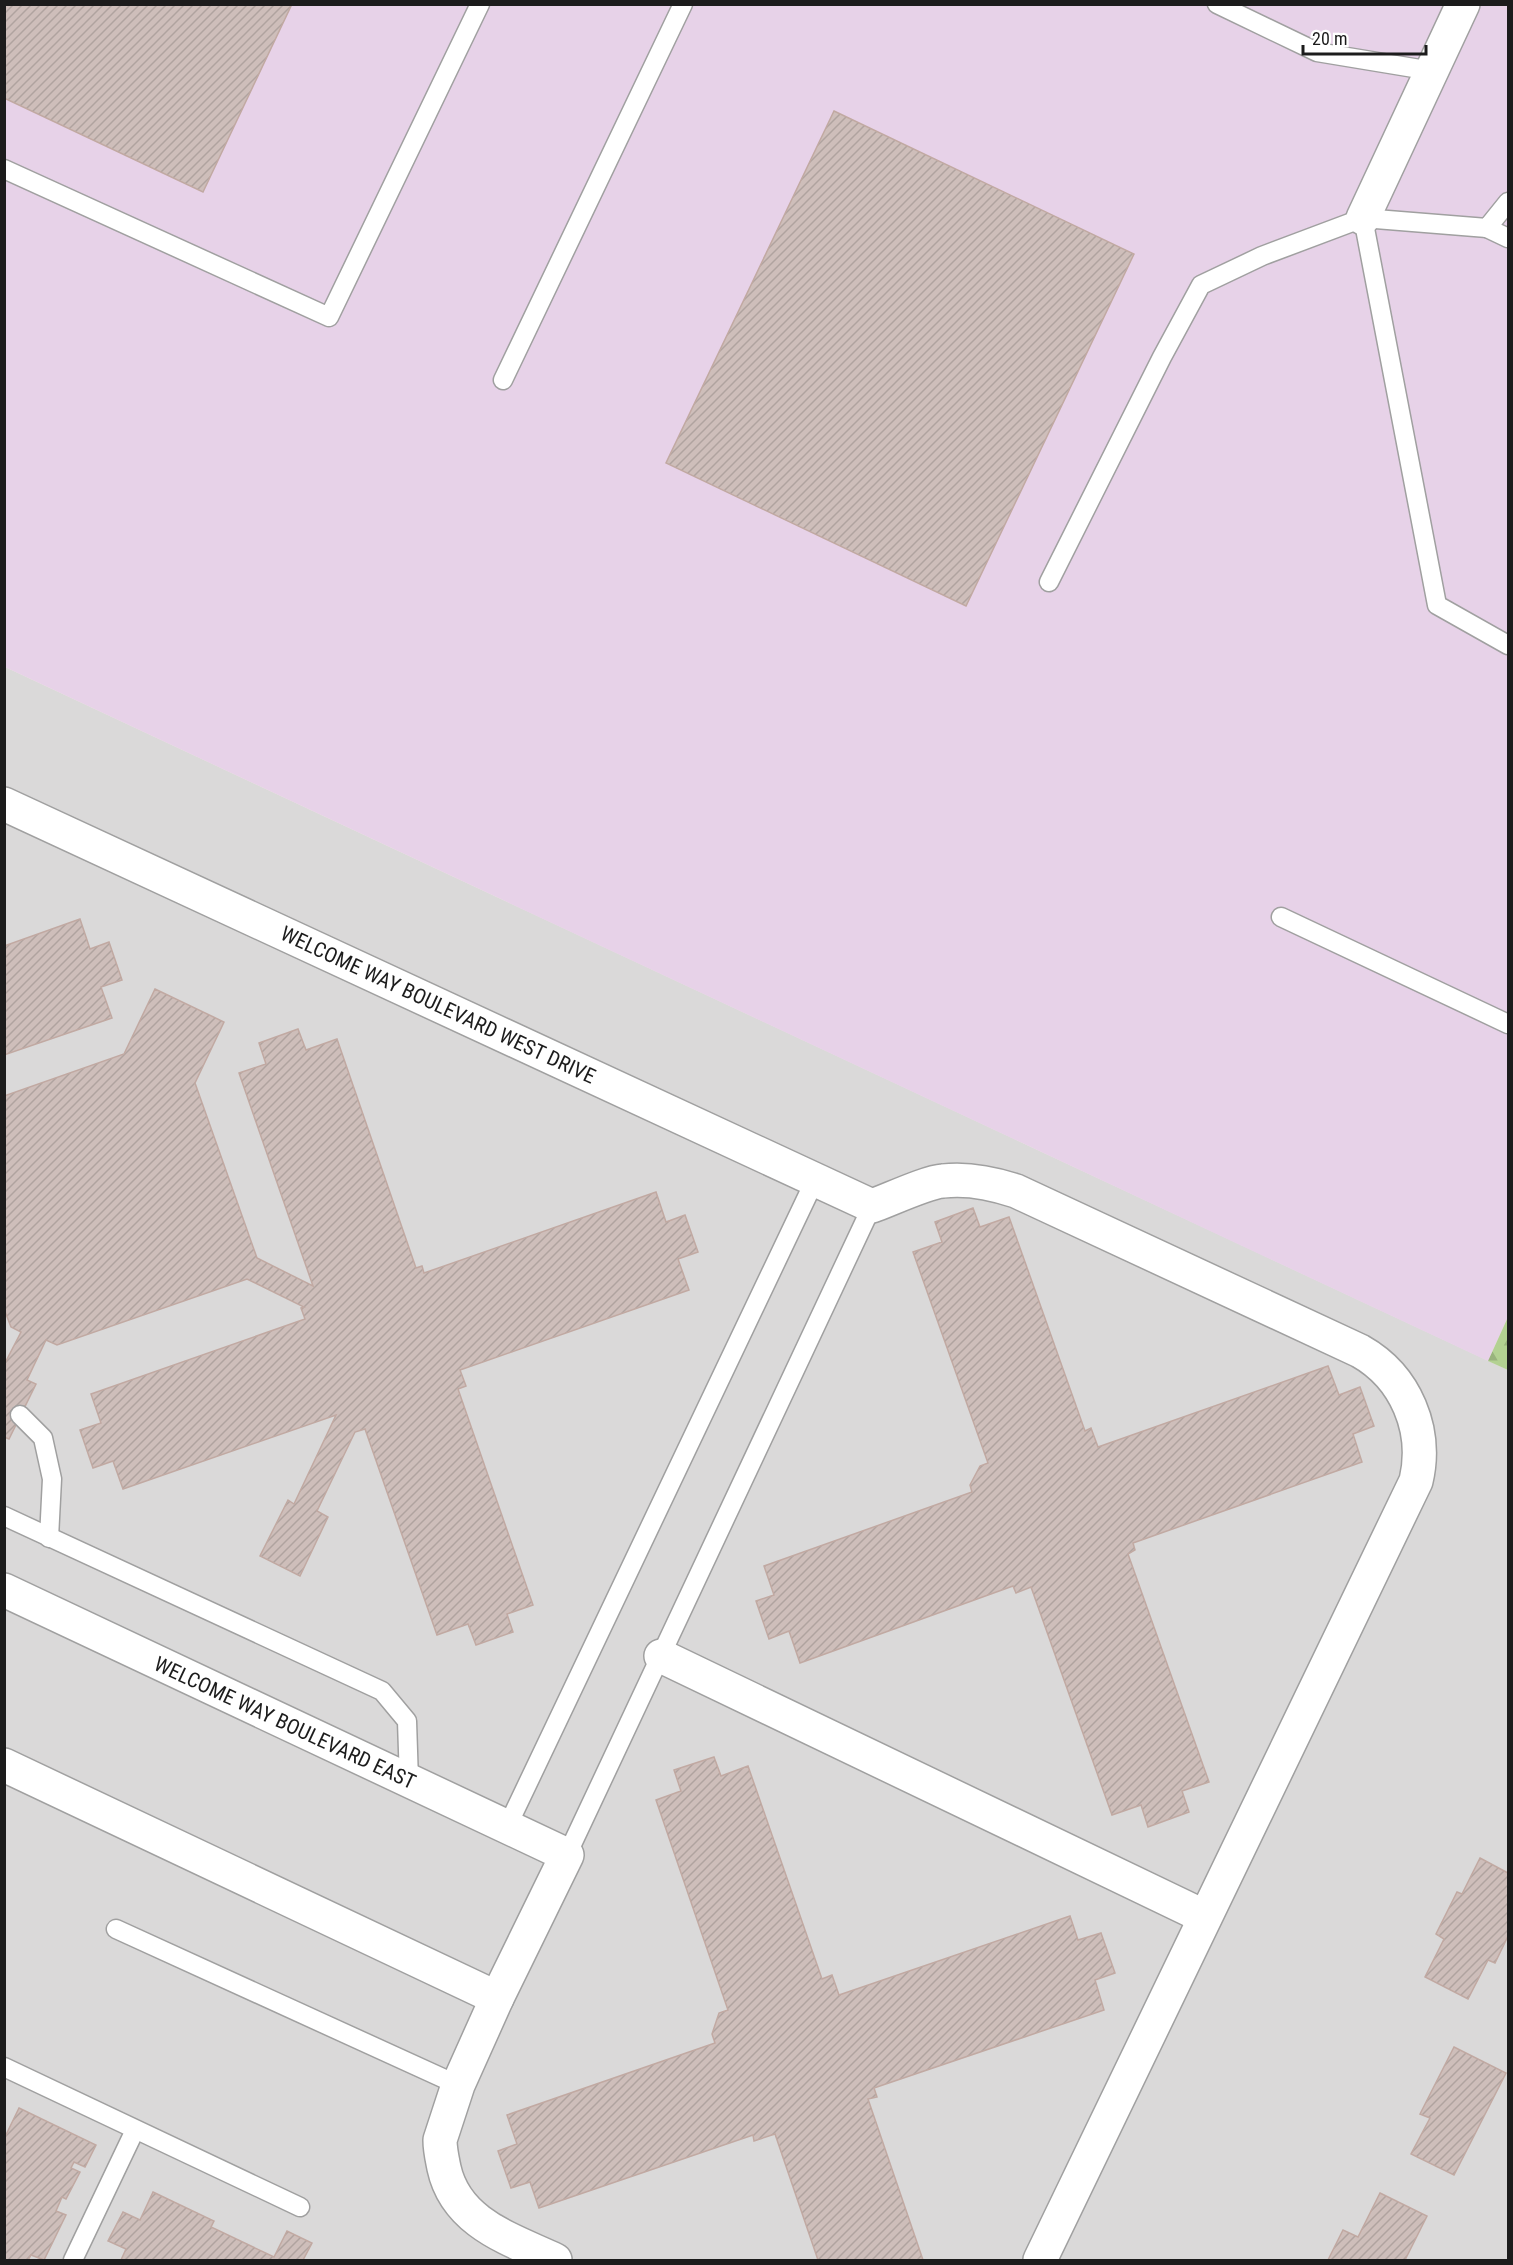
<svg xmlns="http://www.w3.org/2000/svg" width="1513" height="2265" viewBox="0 0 1513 2265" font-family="'Roboto Condensed',sans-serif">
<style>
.residential{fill:#dad9d9}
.industrial{fill:#e7d2e8}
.forest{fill:url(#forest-firs)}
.building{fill:url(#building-hatch);stroke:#c1a9a2;stroke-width:1.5}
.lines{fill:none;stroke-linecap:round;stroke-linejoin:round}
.lane-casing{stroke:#a0a0a0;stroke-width:21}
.street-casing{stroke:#a0a0a0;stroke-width:36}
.lane{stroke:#fff;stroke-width:18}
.street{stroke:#fff;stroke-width:33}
.labels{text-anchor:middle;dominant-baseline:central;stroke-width:6;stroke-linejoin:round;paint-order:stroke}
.street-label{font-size:21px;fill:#1c1c1c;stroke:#fff}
</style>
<defs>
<pattern id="forest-firs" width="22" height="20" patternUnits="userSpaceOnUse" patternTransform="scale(1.5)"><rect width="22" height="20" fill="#b3d192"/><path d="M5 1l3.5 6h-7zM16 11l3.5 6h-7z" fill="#99b37d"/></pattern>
<pattern id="building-hatch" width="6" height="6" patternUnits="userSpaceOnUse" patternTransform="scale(1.5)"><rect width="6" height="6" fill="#cebeba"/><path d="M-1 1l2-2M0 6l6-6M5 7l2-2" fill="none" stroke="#b0a39f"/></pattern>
</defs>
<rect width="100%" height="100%" fill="#efe7e1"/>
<!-- residential -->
<polygon class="residential" points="5,667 1508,1370 1508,2260 5,2260"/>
<!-- industrial -->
<polygon class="industrial" points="5,5 1508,5 1508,1317 1488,1361 5,667"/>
<!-- forest -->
<polygon class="forest" points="1508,1317 1508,1370 1488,1361"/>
<!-- building -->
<g class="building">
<polygon points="4,4 292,4 203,192 4,98"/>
<polygon points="834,111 1134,254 966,606 666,463"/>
<polygon points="80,919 90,949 109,942 122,980 101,987 112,1018 4,1055 4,946"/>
<polygon points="155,989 224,1022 195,1083 257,1258 313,1286 239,1073 266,1064 259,1043 298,1029 306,1050 337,1039 416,1268 422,1266 424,1273 656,1192 666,1222 685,1215 698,1252 678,1259 689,1290 460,1370 466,1386 458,1389 533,1605 507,1614 513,1632 476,1645 468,1624 437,1635 365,1429 355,1432 317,1511 328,1517 300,1576 260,1556 288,1500 294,1504 336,1415 123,1489 113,1461 93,1468 80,1430 101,1423 91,1394 305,1319 301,1308 304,1307 247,1279 57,1345 46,1340 27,1380 36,1384 9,1439 4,1437 4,1365 21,1332 11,1327 4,1309 4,1096 124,1054"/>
<polygon points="973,1208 980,1227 1009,1217 1085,1431 1091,1428 1098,1447 1328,1366 1339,1395 1360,1387 1374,1426 1353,1434 1362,1462 1133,1543 1135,1550 1128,1554 1209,1782 1182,1791 1189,1812 1148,1827 1141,1805 1112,1815 1031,1587 1016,1593 1013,1586 800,1663 789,1631 769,1639 756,1601 774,1595 764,1566 972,1492 970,1485 980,1466 988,1463 913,1252 942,1242 935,1222"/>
<polygon points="714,1757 721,1776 748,1766 822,1979 832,1975 839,1995 1070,1916 1078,1940 1101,1933 1115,1973 1095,1980 1104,2010 874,2088 877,2097 868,2099 923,2260 818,2260 775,2134 754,2141 753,2135 539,2208 530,2182 511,2188 498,2151 517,2144 507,2115 715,2043 712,2034 719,2013 728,2010 656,1800 681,1791 674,1770"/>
<polygon points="1480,1858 1508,1873 1508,1936 1495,1963 1488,1960 1468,1999 1425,1977 1444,1939 1436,1934 1457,1892 1462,1894"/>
<polygon points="1454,2047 1506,2073 1454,2175 1411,2154 1430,2118 1420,2114"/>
<polygon points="19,2108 96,2145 85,2167 74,2162 71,2168 80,2172 66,2199 62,2197 56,2211 66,2215 44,2260 31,2255 28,2260 4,2260 4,2139"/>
<polygon points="153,2192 214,2221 211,2227 274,2257 287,2231 312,2243 303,2260 121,2260 126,2249 108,2241 123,2212 140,2220"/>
<polygon points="1380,2193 1427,2216 1405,2260 1328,2260 1343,2230 1358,2237"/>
</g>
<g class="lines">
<defs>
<g id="lane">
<polyline points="1217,4 1317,52 1432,71"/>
<polyline points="4,169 329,317 480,4"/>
<polyline points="1363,218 1437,605 1508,645"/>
<polyline points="1487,228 1508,238"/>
<polyline points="503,380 683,4"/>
<polyline points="1049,582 1162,357 1201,285 1262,256 1363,218 1487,228 1508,202"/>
<polyline points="1281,917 1508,1024"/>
<polyline points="20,1415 43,1438 52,1479 49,1538"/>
<polyline points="4,1516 382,1691 407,1721 409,1781"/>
<polyline points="507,1827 815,1180"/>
<polyline points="567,1855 872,1206"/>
<polyline points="116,1929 458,2085"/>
<polyline points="4,2067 300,2207"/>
<polyline points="73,2260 135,2130"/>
</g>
<g id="street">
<polyline points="1363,218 1463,4"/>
<path d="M4,804L872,1206C889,1200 927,1182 943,1181C968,1178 992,1183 1016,1191L1360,1351C1406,1377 1428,1430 1416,1481L1040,2260"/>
<path d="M4,1590L567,1855L497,1998L458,2085L440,2140C440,2150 442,2158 444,2168C456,2223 510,2239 555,2260"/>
<polyline points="661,1656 1205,1917"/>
<polyline points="4,1765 497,1998"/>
</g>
</defs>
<!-- lane casing -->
<use href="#lane" class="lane-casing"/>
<!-- street casing -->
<use href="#street" class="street-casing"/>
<!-- lane -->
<use href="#lane" class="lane"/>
<!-- street -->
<use href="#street" class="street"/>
</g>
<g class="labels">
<!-- street labels -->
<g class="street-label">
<text transform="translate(438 1005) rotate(25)">WELCOME WAY BOULEVARD WEST DRIVE</text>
<text transform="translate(285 1723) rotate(25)">WELCOME WAY BOULEVARD EAST</text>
</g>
</g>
<!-- border -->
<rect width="1513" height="2265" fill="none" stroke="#1c1c1c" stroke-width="12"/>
<!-- scale -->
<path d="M1303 45v9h123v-9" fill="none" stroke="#1c1c1c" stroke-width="3"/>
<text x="1312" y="45" font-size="18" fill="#1c1c1c" stroke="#ffffff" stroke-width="4.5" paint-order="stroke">20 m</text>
</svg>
